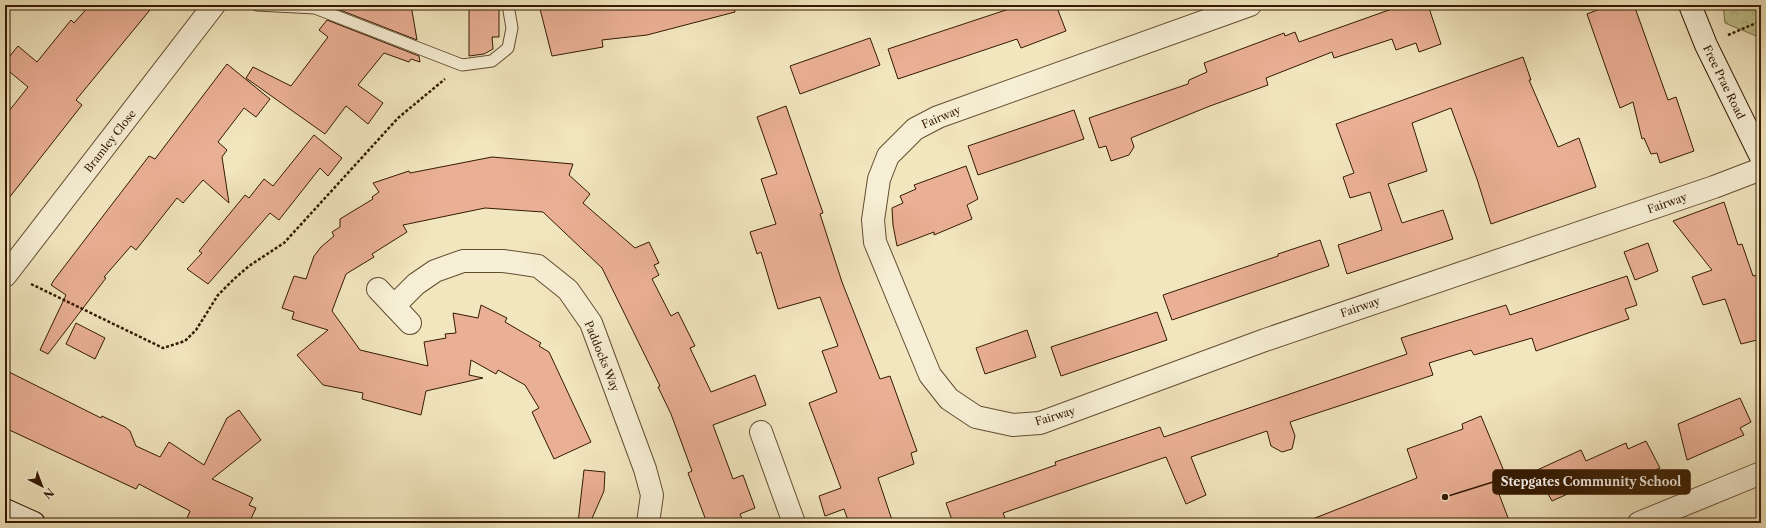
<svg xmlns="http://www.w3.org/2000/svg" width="1766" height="528" viewBox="0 0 1766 528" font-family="'Libre Caslon Text',serif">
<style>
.forest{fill:url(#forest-crowns);stroke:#7a6e48}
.building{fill:#eab095;stroke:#341a02}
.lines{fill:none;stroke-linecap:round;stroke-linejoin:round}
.lane-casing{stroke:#644d31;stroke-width:13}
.street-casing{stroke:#644d31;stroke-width:24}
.secondary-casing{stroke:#341a02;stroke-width:24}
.path{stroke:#341a02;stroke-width:2.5;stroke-dasharray:3 2;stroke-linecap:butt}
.lane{stroke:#f7efd5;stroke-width:11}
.street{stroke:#f7efd5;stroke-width:22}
.secondary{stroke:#f7efd5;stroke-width:22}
.labels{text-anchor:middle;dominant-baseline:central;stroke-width:3;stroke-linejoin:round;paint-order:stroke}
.street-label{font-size:11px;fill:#341a02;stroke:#f7efd5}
.leader{fill:none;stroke:#341a02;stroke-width:1.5}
.callout-dot{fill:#341a02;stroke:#f7efd5;stroke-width:1.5}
.callout{fill:#341a02;stroke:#341a02;stroke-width:1.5}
.callout-label{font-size:12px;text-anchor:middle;font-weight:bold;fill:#fff}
</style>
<defs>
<pattern id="forest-crowns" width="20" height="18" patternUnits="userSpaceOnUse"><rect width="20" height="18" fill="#c1c38e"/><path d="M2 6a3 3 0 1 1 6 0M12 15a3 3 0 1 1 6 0" fill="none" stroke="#a6a779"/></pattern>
</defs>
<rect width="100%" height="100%" fill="#f2e6bf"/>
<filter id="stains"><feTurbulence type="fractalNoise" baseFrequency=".005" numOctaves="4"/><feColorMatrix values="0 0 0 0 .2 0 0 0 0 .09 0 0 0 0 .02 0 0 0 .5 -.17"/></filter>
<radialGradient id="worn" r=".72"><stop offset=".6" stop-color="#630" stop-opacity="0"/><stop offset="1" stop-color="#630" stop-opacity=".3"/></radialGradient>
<!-- forest -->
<polygon class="forest" points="1723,5 1761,5 1761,38 1725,23"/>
<!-- building -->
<g class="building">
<polygon points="90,5 154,5 76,100 82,105 5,203 5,116 28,87 5,68 5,62 18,46 37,62 71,20 74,23"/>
<polygon points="337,5 411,5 417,40 335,8"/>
<polygon points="469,5 499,5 499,37 492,37 493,49 484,54 469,56"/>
<polygon points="539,5 601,5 601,7 636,5 734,5 735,12 647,35 602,40 603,47 552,56"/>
<polygon points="1021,5 1056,5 1066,31 1021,48 1017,39 898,79 888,49"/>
<polygon points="1403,5 1428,5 1441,44 1419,52 1416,43 1396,50 1392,39 1334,58 1332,52 1266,78 1268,85 1210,106 1131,138 1134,147 1129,155 1111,161 1106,146 1099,148 1089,118 1188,84 1189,80 1207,72 1204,63 1284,33 1285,36 1295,32 1299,42"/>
<polygon points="1610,5 1634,5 1668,100 1676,97 1694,151 1660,163 1657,153 1651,154 1644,138 1642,139 1633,102 1620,108 1587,14"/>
<polygon points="327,20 419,56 420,62 411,59 409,62 384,53 358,85 383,103 368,124 346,106 325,134 246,78 253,67 291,86 328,37 319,30"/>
<polygon points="870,38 880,65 800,94 790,66"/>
<polygon points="1523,57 1531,80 1529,80 1558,147 1579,138 1596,187 1491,224 1477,179 1451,108 1412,123 1427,171 1388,184 1402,223 1443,210 1453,239 1347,274 1338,245 1382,230 1370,192 1350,198 1343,177 1354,173 1336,124"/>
<polygon points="227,64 270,99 256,117 244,108 218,142 227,150 222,157 229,203 203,180 183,203 177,198 136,250 131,246 104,277 106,278 48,354 40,350 66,295 51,285 54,280 149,156 155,159"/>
<polygon points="786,106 823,213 820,214 842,282 880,379 890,376 917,451 911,453 914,464 878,478 892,520 880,523 849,523 844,509 825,516 819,496 841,488 809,403 837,392 822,351 838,346 820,297 778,309 761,252 757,254 750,232 776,224 761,179 777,174 757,117"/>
<polygon points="1074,110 1084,139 978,175 968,146"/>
<polygon points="314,135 342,158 328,176 320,168 279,220 270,213 208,284 187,269 202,253 199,251 245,195 249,198 264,179 273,186"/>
<polygon points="492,157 573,164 569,175 590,194 583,203 635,248 649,242 659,263 654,265 659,275 652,279 671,316 678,312 695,346 690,348 711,392 755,375 766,405 713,425 733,479 743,475 755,508 740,514 744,523 707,523 688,473 692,471 671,414 658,387 660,386 602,268 543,212 485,208 403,225 407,232 372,254 374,257 346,274 332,311 360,350 428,366 424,342 446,338 445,334 456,333 453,313 478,318 481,305 507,318 505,322 541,343 539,346 549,352 591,442 554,459 532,412 539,408 525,385 498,370 496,374 471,360 469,375 483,378 426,391 421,415 362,399 363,393 323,385 297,355 328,330 292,319 294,312 282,308 294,276 306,279 314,256 321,247 334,236 332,232 340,227 340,219 373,199 372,197 379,192 373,183 409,171 410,173"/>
<polygon points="966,166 978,199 967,205 972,219 934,235 934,232 897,246 893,225 892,208 903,203 900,196 916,189 914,185"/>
<polygon points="1724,202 1738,245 1742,244 1753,276 1761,274 1761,339 1741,344 1725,299 1703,305 1692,277 1712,270 1673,221"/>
<polygon points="1320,240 1329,266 1172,320 1163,295 1278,256 1278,254"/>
<polygon points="1648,243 1658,271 1635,280 1624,252"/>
<polygon points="1627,276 1637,305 1625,309 1629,319 1536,351 1532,338 1474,355 1471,350 1429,363 1433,375 1290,422 1295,436 1292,449 1282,452 1271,446 1267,431 1191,457 1206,495 1186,504 1166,457 1003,513 1007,523 953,523 946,503 1056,465 1055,462 1160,427 1164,437 1407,354 1401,338 1506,305 1510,315"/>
<polygon points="1157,312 1167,340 1061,376 1051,347"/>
<polygon points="76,323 105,338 95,359 66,344"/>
<polygon points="1027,330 1036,357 985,374 976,348"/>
<polygon points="5,370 101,418 102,416 125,427 130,431 136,446 160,457 169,442 204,465 227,418 239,410 261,440 212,479 253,498 249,505 256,508 249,523 185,523 190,511 139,484 136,489 5,428"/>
<polygon points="1740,398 1751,422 1740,428 1744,435 1687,460 1678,424"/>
<polygon points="1481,416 1506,476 1494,481 1510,523 1311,523 1310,520 1417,478 1407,449 1463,429 1462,424"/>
<polygon points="1646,441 1660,468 1606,491 1601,479 1552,501 1535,471 1581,450 1586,461 1626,443 1628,449"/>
<polygon points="584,470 605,472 604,491 590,523 578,523"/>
</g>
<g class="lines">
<defs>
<polyline id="lane" points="257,5 315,8 462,65 492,61 508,48 512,28 508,5"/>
<g id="street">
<polyline points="1250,5 938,117 915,129 888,156 879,179 873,220 875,242 930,375 949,399 976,417 1013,425 1040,423 1265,340 1714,187 1761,169"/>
<polyline points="5,276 214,5"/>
<polyline points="378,289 410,323"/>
<polyline points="394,306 416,284 435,271 463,261 503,261 538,266 568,290 591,323 645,469 652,495 648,523"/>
<polyline points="761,432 794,523"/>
<polyline points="1639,523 1761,473"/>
</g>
<g id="secondary">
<polyline points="1690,5 1706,45 1761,157"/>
<polyline points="5,510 34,523"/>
</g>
</defs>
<!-- lane casing -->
<use href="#lane" class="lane-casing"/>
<!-- street casing -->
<use href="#street" class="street-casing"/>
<!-- secondary casing -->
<use href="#secondary" class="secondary-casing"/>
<!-- path -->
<g class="path">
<polyline points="1728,35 1761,21"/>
<polyline points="31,284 163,348 185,341 196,330 218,295 234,279 249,266 284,243 398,118 445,79"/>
</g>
<!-- lane -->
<use href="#lane" class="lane"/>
<!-- street -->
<use href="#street" class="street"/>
<!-- secondary -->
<use href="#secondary" class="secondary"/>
</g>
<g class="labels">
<!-- street labels -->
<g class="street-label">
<text transform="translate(1724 82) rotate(64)">Free Prae Road</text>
<text transform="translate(941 117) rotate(-23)">Fairway</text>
<text transform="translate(110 141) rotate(-52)">Bramley Close</text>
<text transform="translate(1667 203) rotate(-19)">Fairway</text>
<text transform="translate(1360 307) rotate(-19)">Fairway</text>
<text transform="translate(602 356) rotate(68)">Paddocks Way</text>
<text transform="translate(1055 416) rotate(-17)">Fairway</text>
</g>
</g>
<!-- callouts -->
<path class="leader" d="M1445 497L1493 482"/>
<circle class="callout-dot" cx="1445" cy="497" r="4"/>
<rect class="callout" x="1493" y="470" width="197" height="24" rx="4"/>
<g class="callout-label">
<text x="1591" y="486">Stepgates Community School</text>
</g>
<!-- margin -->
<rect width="1766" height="528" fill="none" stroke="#f2e6bf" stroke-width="20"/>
<rect x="6" y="6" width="1754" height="516" fill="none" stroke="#341a02" stroke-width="2"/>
<rect x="10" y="10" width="1746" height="508" fill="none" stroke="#341a02"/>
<!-- north arrow -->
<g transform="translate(42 486) rotate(138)" stroke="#f7efd5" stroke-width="3" paint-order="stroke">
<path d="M0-3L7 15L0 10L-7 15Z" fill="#341a02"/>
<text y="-6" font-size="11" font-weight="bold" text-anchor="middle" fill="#341a02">N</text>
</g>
<rect width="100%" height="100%" filter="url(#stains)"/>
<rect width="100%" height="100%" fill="url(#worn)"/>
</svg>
